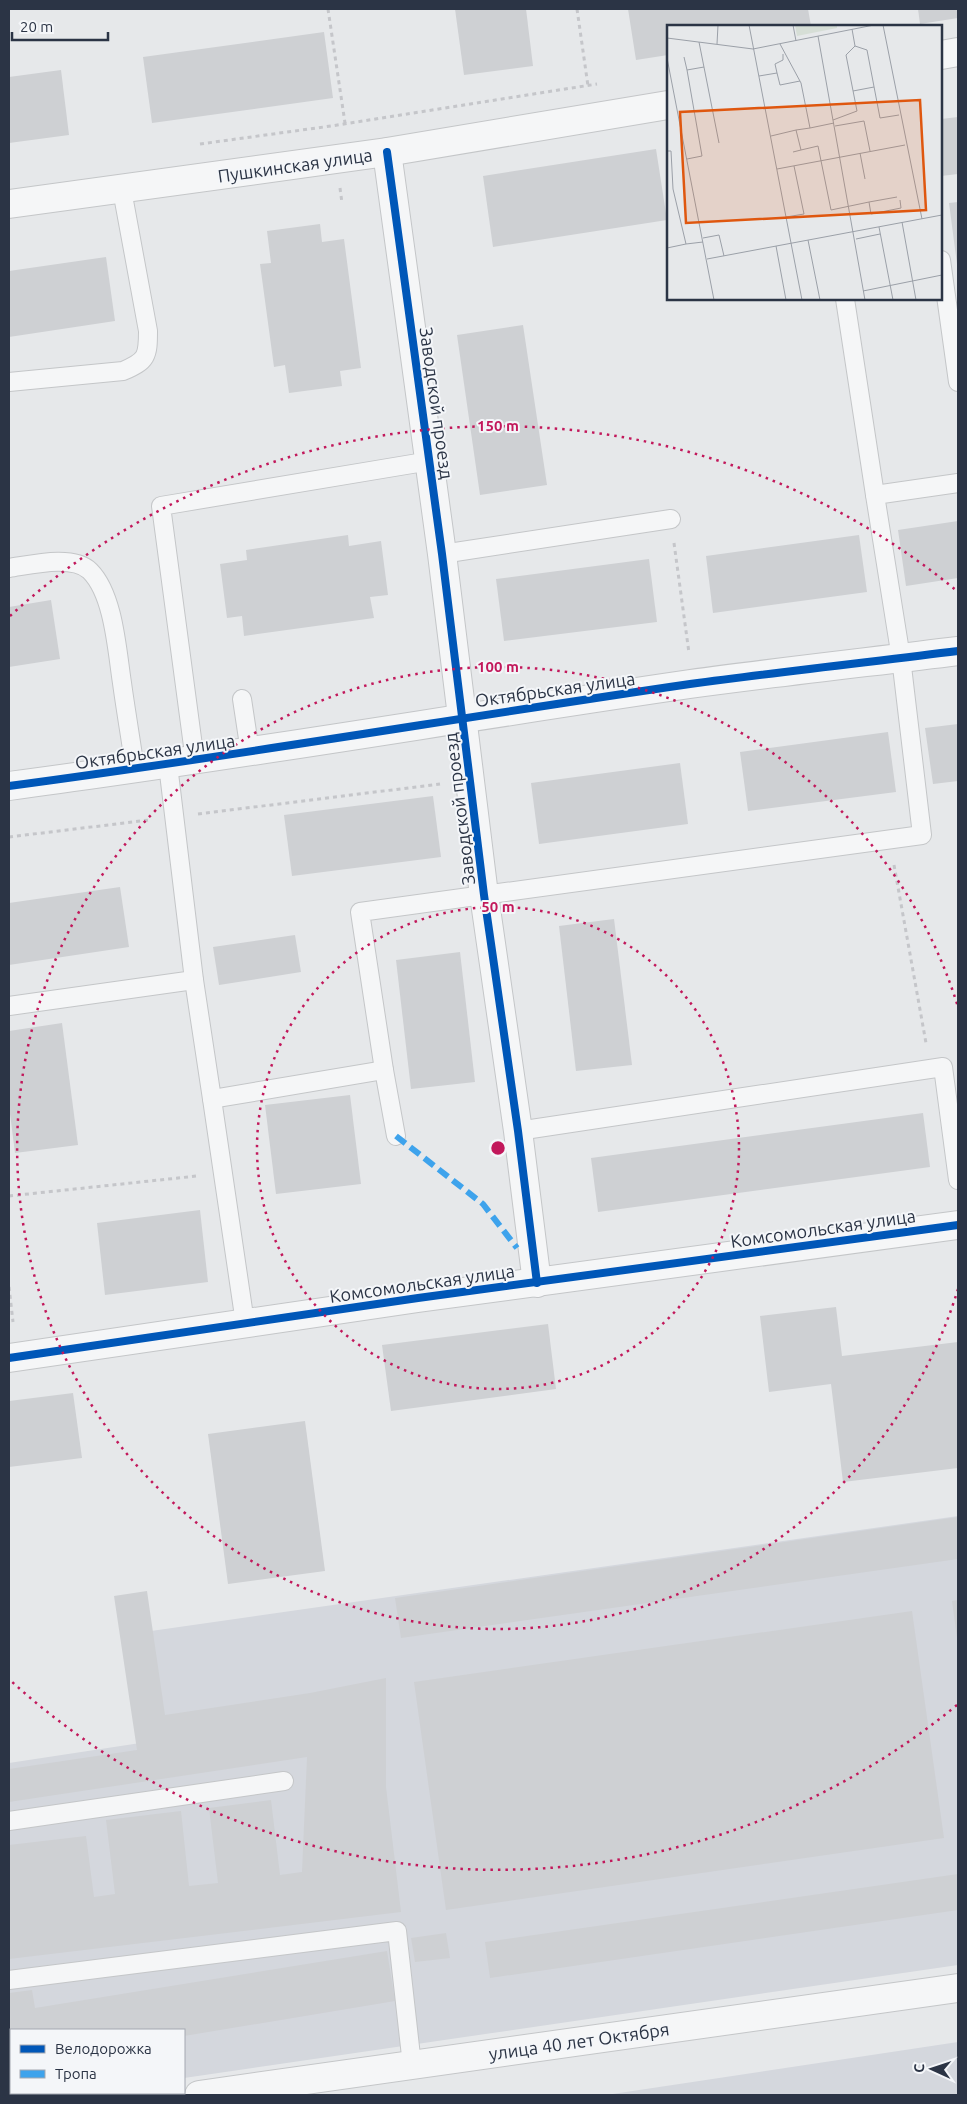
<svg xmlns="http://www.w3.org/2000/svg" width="967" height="2104" viewBox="0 0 967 2104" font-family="Ubuntu,sans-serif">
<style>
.built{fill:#d4d7dd}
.building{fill:#ced0d3}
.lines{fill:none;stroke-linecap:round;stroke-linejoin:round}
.service-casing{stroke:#c4c6c8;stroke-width:20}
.minor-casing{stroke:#c4c6c8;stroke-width:30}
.tertiary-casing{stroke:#c4c6c8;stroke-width:30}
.path{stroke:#c5c6ca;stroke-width:3;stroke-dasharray:4 4;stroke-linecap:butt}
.service{stroke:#f5f6f7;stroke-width:18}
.minor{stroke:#f5f6f7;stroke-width:28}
.tertiary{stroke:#f5f6f7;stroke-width:28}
.quiet{stroke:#3ea3ec;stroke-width:6;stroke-dasharray:12 6;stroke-linecap:butt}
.cycleway-casing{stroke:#f4f6f9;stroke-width:11}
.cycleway{stroke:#0057b8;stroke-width:8}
.ring{fill:none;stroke:#c2185b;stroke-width:2.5;stroke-dasharray:2.5 5}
.labels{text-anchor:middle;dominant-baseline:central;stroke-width:4;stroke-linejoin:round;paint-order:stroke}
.street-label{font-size:18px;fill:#2b3445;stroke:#f4f6f9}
.inset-road{fill:none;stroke:#9ba0a8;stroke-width:1}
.view{fill:#df570f;fill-opacity:0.15;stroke:#df570f;stroke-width:2.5}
.inset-edge{fill:none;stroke:#2b3445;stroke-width:2.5}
.centre{fill:#c2185b;stroke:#f4f6f9;stroke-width:2.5}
.ring-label{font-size:15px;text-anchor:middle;font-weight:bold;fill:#c2185b;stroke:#f4f6f9;stroke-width:4;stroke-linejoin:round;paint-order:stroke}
</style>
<rect width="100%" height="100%" fill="#e6e8ea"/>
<!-- built -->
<g class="built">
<polygon points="958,1516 958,1965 184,2078 184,2030 11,2030 11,2093 84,2093 67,2095 9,2095 9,1763 160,1740 144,1632"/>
<polygon points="958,2042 958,2095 606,2095"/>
</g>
<!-- building -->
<g class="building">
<polygon points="455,9 526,9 533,66 464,75"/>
<polygon points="628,9 808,9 811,26 668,26 668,55 636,60"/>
<polygon points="918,9 958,9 958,18 920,24"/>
<polygon points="324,32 333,98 152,123 143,57"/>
<polygon points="61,70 69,135 9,143 9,77"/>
<polygon points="958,117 958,174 941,176 941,119"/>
<polygon points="656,149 667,220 493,247 483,176"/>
<polygon points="958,202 958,264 957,264 949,203"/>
<polygon points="320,224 322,242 344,239 361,368 340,371 342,386 289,393 285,365 274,367 260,264 271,263 267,231"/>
<polygon points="106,257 115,321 9,337 9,271"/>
<polygon points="523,325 547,485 480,495 457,335"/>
<polygon points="958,521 958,578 906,586 898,530"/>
<polygon points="348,535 349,546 381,541 388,595 370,597 374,618 244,636 242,616 227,618 220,564 247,560 246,550"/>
<polygon points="859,535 867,592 713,613 706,556"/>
<polygon points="649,559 657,622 504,641 496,579"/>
<polygon points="51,600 60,659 9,667 9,607"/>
<polygon points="958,724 958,781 933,784 925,728"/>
<polygon points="888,732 896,792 748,811 740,752"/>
<polygon points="680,763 688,824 539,844 531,783"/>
<polygon points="433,796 441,857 292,876 284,815"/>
<polygon points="120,887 129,947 9,965 9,903"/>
<polygon points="614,919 632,1065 576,1071 559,926"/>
<polygon points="295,935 301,972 219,985 213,947"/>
<polygon points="460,952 475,1082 411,1089 396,960"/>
<polygon points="62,1023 78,1145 15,1153 9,1106 9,1031"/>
<polygon points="350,1095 361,1184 276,1194 265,1105"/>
<polygon points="923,1113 930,1167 598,1212 591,1158"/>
<polygon points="200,1210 208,1282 105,1295 97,1223"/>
<polygon points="836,1307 842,1356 958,1342 958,1468 843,1482 831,1384 769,1392 760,1316"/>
<polygon points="548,1324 556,1389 391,1411 382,1345"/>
<polygon points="73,1393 82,1458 9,1467 9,1401"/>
<polygon points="305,1421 325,1571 228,1584 208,1434"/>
<polygon points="958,1517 958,1559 401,1638 395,1598"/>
<polygon points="147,1591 165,1715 310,1693 386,1678 386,1787 401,1912 9,1959 9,1845 86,1836 94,1897 115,1894 106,1820 181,1811 189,1886 218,1883 209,1808 271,1800 280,1875 302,1872 307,1757 9,1802 9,1769 137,1750 114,1596"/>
<polygon points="958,1600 958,1638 957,1638 952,1601"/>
<polygon points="912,1611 944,1838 446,1910 414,1682"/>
<polygon points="958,1874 958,1910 490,1978 485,1942"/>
<polygon points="446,1933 450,1958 415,1962 411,1938"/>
<polygon points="387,1951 395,2001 184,2036 184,2030 11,2030 11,2047 9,2047 9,1993 32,1990 35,2008"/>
</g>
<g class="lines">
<defs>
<g id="service">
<polyline points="941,260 958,382"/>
<polyline points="845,299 875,495"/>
<path d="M9,382L123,371C147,361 148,356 148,331L122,190"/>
<polyline points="442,554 671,519"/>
<path d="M9,568C30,565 73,554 90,571C114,595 117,651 122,683C126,712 131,741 135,769"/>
<polyline points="242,699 250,752"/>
<polyline points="195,761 161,506 430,461"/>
<polyline points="194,980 212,1099 384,1070 396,1136"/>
<polyline points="9,1006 194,980 168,765"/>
<polyline points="384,1070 360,912 922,835 901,658 875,495 958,483"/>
<polyline points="212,1099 245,1323"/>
<polyline points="518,1131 943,1067 958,1180"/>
<polyline points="9,1821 284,1781"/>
<polyline points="9,1980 397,1931 412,2065"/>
</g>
<g id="minor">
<polyline points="941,55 958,52"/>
<polyline points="387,152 442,554 484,895 518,1131 537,1283"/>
<polyline points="9,204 387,152 668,105"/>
<path d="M9,786C237,756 463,717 690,684C779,672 869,662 958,651"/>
<polyline points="9,1358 418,1298 958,1225"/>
</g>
<polyline id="tertiary" points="199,2095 958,1988"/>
</defs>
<!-- service casing -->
<use href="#service" class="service-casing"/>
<!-- minor casing -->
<use href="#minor" class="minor-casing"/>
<!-- tertiary casing -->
<use href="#tertiary" class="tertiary-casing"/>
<!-- path -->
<g class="path">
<polyline points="328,9 345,123"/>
<polyline points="577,9 588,86"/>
<polyline points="200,144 331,126 597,84"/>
<polyline points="340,188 342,203"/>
<polyline points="674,543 689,653"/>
<polyline points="198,814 440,784"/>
<polyline points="9,837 149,820"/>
<polyline points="894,865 926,1043"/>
<polyline points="9,1196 197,1176"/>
<polyline points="9,1287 13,1322"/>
</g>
<!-- service -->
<use href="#service" class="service"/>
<!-- minor -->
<use href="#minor" class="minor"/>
<!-- tertiary -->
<use href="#tertiary" class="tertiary"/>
<!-- quiet -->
<polyline class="quiet" points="396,1136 483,1204 517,1248"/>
<defs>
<g id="cycleway">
<polyline points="387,152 442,554 484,895 518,1131 537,1283"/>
<path d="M9,786C237,756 463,717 690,684C779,672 869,662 958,651"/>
<polyline points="9,1358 418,1298 958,1225"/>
</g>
</defs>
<!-- cycleway casing -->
<use href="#cycleway" class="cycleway-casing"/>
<!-- cycleway -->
<use href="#cycleway" class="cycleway"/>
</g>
<!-- distance rings -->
<g class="ring">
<circle cx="498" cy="1148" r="241"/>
<path d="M958 1289A481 481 0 1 1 958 1007"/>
<path d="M957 1705A722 722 0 0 1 10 1680M10 616A722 722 0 0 1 957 591"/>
</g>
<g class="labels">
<!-- street labels -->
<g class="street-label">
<text transform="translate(295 165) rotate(-8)">Пушкинская улица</text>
<text transform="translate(437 403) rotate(82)">Заводской проезд</text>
<text transform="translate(555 689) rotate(-8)">Октябрьская улица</text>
<text transform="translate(155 751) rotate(-8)">Октябрьская улица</text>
<text transform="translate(459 809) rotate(-97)">Заводской проезд</text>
<text transform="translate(823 1228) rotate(-8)">Комсомольская улица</text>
<text transform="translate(422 1283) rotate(-8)">Комсомольская улица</text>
<text transform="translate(579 2041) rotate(-8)">улица 40 лет Октября</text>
</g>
</g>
<!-- overview -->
<g transform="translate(667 25)">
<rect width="275" height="275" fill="#e6e8ea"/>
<path d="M128,0H170V3L130,11Z" fill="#d6ded6"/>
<path class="inset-road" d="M82,0L135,275M126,0L129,16M216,0L255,194M185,4L188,21M151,11L198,275M0,13L86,24L207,0M32,17L52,118M50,19L51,0M113,19L134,58L143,103L167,98M17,32L20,45L37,42M0,33L47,275M20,45L35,131L20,134M110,48L108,39L116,35V29M92,51L110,48L113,60L133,56M186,66L207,62M166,95L190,86L179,30L188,21L200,25L213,93L232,90M168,101L197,96L203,126M104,111L129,105M134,125L151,121L164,185L202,177L204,189L234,183L233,175M0,126H4L6,164L19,219L36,217M126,127L134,125L129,105L143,103M193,128L198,154M110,144L238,120M202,177L230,172M119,192L137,189L127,141M235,197L249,275M212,202L226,275M36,213L52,210L57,231M189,214L213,209M141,215L153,275M109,221L119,275M0,223L19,219M40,234L275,190M196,266L275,250"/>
<path class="view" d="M253,75L259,185L19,198L13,87Z"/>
<rect width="275" height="275" class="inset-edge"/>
</g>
<circle cx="498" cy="1148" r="8" class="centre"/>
<g class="ring-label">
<text x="498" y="431">150 m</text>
<text x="498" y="672">100 m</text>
<text x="498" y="912">50 m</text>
</g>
<!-- border -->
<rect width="967" height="2104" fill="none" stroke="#2b3445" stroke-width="20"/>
<!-- legend -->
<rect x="10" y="2029" width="175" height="65" fill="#f4f6f9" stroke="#a4a8b1"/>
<rect x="20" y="2045" width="25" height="8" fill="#0057b8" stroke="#a4a8b1"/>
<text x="55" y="2054" font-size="15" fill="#2b3445">Велодорожка</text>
<rect x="20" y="2070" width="25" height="8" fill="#3ea3ec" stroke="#a4a8b1"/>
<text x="55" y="2079" font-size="15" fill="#2b3445">Тропа</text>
<!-- north arrow -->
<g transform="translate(932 2069) rotate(273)" stroke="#f4f6f9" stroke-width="4" paint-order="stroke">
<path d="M0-4L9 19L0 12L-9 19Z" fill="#2b3445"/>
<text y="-8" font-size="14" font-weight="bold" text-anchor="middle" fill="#2b3445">С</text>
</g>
<!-- scale -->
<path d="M12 32v8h96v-8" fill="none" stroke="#2b3445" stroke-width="2.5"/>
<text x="20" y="32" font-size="15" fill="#2b3445" stroke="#f4f6f9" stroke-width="4" paint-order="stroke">20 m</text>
</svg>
